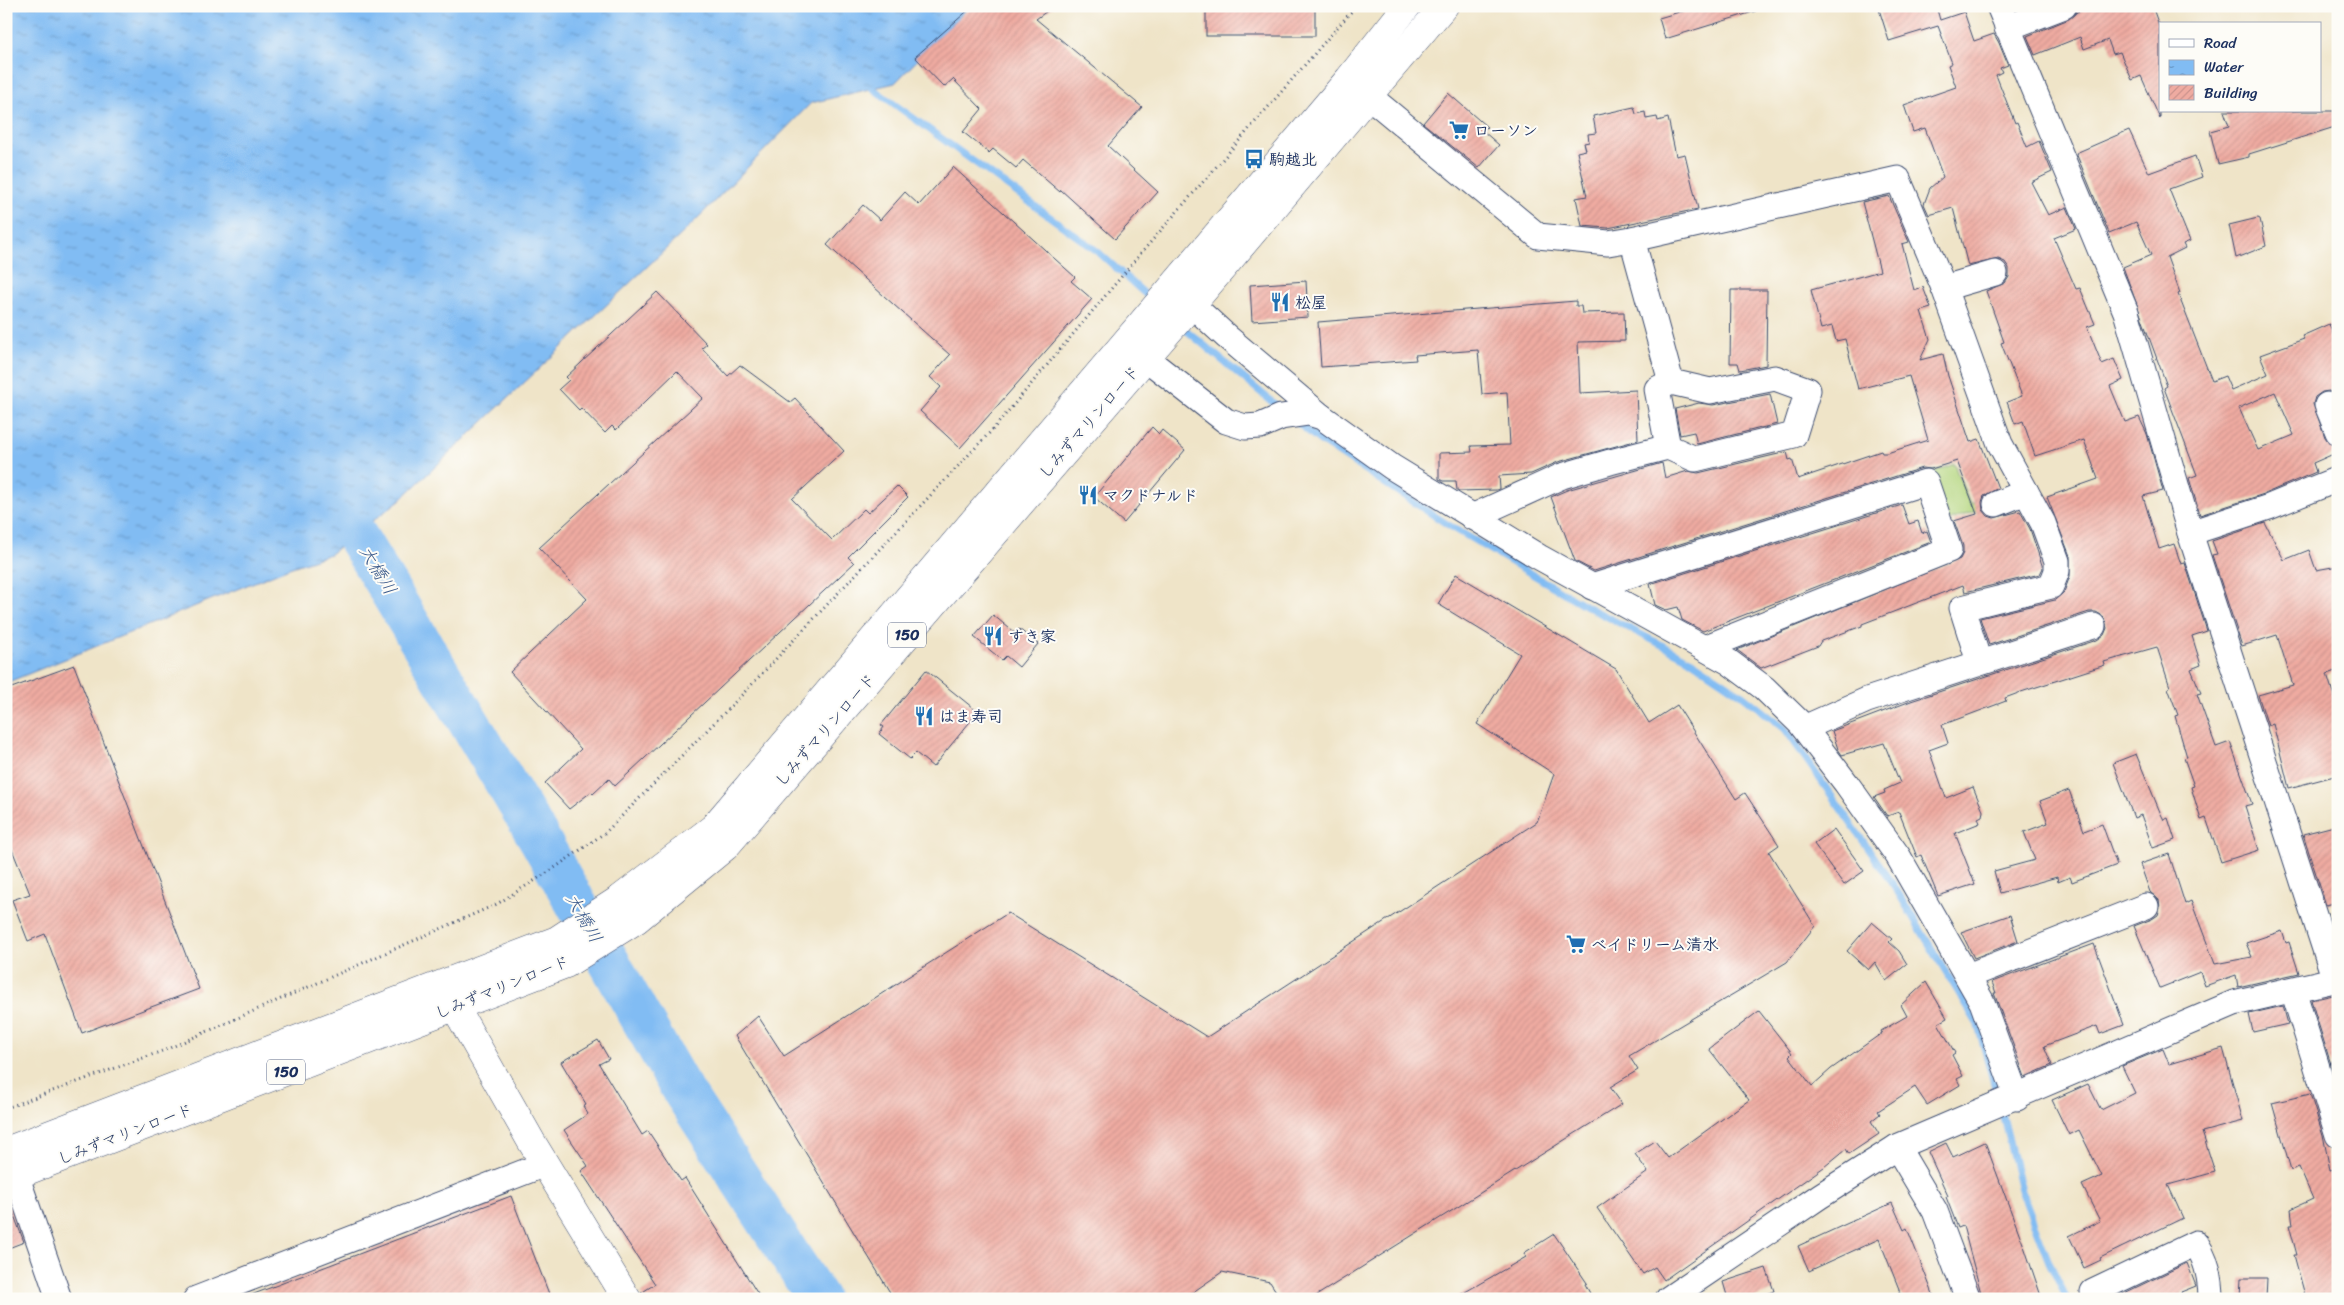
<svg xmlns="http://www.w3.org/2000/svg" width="2344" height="1305" viewBox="0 0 2344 1305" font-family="Sriracha,'Klee One',sans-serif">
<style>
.park{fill:#b3d57e;stroke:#67826e}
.water{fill:url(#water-ripples);stroke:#4e76a8}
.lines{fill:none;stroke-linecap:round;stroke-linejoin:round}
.stream{stroke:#81bcf3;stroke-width:7}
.river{stroke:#81bcf3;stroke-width:42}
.building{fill:url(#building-hatch);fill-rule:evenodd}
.minor-casing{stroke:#3b4a6e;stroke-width:27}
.tertiary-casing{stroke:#3b4a6e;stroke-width:29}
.trunk-casing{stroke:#3b4a6e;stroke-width:29}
.path{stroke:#3b4a6e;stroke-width:3;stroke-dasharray:1 4;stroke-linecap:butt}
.minor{stroke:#fff;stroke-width:25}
.tertiary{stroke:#fff;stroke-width:28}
.trunk{stroke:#fff;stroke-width:28}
.labels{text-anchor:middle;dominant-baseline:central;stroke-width:4;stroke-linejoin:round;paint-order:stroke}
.shield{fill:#fdfcf7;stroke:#5f6c8c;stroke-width:1}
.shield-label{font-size:15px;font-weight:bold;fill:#1b2f5e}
.poi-label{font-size:16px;font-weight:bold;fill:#1b2f5e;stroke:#fdfcf7;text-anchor:start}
.street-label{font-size:16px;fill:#1b2f5e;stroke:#fdfcf7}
.water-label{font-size:18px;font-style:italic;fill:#3a598b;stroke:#fdfcf7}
</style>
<defs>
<pattern id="water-ripples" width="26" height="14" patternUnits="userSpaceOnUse" patternTransform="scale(1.25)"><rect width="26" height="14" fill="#81bcf3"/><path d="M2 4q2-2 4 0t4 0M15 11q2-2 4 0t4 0" fill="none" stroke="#6999c8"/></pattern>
<pattern id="building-hatch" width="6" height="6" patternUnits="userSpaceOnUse" patternTransform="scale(1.25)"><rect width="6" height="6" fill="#efaba1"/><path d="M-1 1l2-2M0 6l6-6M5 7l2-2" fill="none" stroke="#cc938d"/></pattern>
</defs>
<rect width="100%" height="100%" fill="#fdfcf7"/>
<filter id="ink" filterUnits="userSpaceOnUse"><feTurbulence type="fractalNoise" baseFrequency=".02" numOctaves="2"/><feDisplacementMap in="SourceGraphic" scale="10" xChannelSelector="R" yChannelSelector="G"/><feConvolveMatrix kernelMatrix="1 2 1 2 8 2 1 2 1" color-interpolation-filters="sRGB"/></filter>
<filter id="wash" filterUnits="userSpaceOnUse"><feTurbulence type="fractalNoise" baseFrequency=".0096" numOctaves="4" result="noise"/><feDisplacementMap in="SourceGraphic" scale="20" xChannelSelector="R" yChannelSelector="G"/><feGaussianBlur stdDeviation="1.12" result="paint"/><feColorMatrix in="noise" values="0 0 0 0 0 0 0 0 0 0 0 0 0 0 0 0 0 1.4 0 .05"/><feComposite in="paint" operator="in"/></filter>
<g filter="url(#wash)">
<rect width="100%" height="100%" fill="#efe4c8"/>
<!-- park -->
<polygon class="park" points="1954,464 1970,504 1984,500 1987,507 1945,522 1930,473"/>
<!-- water -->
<polygon class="water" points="6,6 970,6 895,83 811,103 686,230 401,499 330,554 289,568 6,683"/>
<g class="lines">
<!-- stream -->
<g class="stream">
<polyline points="872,88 1097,251 1153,301"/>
<polyline points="1180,325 1283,411"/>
<polyline points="1295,421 1319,440 1450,526 1586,606 1689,659 1741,694 1785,729 1891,881 1978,1025 1998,1098"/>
<polyline points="2001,1108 2021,1190 2049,1262 2067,1299"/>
</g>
<!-- river -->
<polyline class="river" points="356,535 540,840 679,1085 818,1299"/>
</g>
<g id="blocks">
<!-- building -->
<g class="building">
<polygon points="973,6 1054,6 1036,19 1142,107 1108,146 1158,192 1115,239 1061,190 1060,192 1023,160 1016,168 993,149 989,153 963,132 982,109 953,79 944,87 915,57"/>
<rect x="1206" y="6" width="109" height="30"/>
<polygon points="1685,6 1755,6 1756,11 1665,39 1659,18 1686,10"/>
<polygon points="1878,6 1936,6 1940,20 1964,12 1974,41 1994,34 1999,43 2008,65 2000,68 2002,72 1996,75 2015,123 2017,122 2027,147 2039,141 2052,172 2031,182 2048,215 2067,207 2076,229 2054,238 2076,289 2080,288 2095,324 2087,327 2102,364 2114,359 2123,380 2110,386 2125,422 2139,417 2147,434 2163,491 2143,496 2159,549 2174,544 2181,564 2185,563 2207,631 2192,636 2201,665 2191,669 2201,693 2197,694 2216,747 2230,742 2252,804 2245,806 2259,850 2221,862 2206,818 2201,820 2191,787 2194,786 2184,758 2187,757 2175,716 2178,715 2168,688 2170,687 2157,647 2104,662 2105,665 2021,692 2005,698 2006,701 1942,725 1948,743 1929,750 1946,798 1973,787 1983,811 1982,816 1978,818 1980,823 1955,833 1975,884 1938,896 1921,855 1917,857 1899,812 1887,816 1874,797 1885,793 1884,790 1900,783 1884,743 1842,755 1838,749 1832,731 1911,701 2097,640 2104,635 2107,628 2103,616 2096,612 2089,612 1989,645 1980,618 2055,600 2064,592 2070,576 2070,556 2047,497 2098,479 2084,440 2035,456 2023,421 2015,424 2007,402 2022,396 2001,343 2004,342 1986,291 2005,283 2009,277 2009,268 2005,262 1998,259 1968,266 1953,208 1929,215 1924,204 1930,188 1943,177 1925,128 1913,132 1904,105 1956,87 1948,65 1952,63 1938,26 1889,41"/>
<polygon points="2091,6 2152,6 2160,28 2160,119 2141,76 2132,80 2120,52 2113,54 2108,40 2084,49 2080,37 2035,55 2027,36 2069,19 2077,12"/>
<polygon points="1448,93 1487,127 1483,131 1499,145 1479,168 1423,123"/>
<polygon points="1634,107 1636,114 1645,112 1646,119 1657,117 1658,121 1668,118 1676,156 1685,154 1698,209 1608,228 1582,226 1576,198 1587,196 1577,152 1586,150 1584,143 1589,142 1588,134 1596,133 1593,116"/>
<polygon points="2224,111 2338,111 2338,126 2249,154 2249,157 2218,164 2210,131 2229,126"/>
<path d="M2129,130L2149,173L2195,156L2202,177L2169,189L2190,241L2183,244L2185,248L2167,257L2180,293L2178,294L2212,381L2225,376L2231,390L2268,374L2260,355L2304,339L2302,336L2329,324L2338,345V396L2329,391L2322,392L2315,397L2313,404L2325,437L2330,444L2338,446V452L2313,463L2316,472L2264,494L2200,515L2189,478L2197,475L2164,388L2167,386L2123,267L2151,255L2136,222L2109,233L2076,153ZM2275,392L2294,435L2258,450L2239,408Z"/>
<polygon points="953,167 1075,277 1071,281 1092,299 960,448 920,411 941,387 930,377 950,355 827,245 863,205 880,220 905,192 919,205"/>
<polygon points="1889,196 1909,242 1902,244 1914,290 1923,287 1931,308 1921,311 1930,339 1920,360 1943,354 1948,376 1970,442 1979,439 1998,488 1984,496 1982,502 1983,510 1988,516 1994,518 2020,511 2030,529 2043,568 2040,574 1965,592 1963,585 1862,624 1862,626 1821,641 1818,646 1761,668 1737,650 1960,559 1963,553 1963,546 1954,521 1977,514 1957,461 1931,469 1922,468 1594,571 1575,561 1551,497 1567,490 1662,463 1665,478 1688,471 1698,473 1787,452 1789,460 1792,459 1798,479 1881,451 1882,453 1887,453 1928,440 1909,376 1858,389 1845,339 1836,341 1832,326 1821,329 1811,290 1880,271 1862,202"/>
<polygon points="2258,218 2260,219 2266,246 2236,258 2229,225"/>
<polygon points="1306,281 1308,317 1252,321 1250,285"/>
<polygon points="1731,290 1767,290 1766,365 1740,370 1738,363 1730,363"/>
<polygon points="657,292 707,344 702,348 728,376 740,365 790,402 795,398 844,451 792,499 832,540 864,509 868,513 897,486 908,497 848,557 854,563 615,786 609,779 593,794 591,792 569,809 545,783 581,749 510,672 587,599 539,548 703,398 677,371 616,430 612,426 605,433 581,408 579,410 559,389 569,380 566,377"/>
<polygon points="1576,301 1576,306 1581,306 1582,313 1624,312 1625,341 1578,342 1580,393 1636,390 1638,440 1558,462 1531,474 1499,476 1500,489 1496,490 1459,491 1457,490 1456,481 1443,481 1439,479 1439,453 1472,452 1471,446 1510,445 1507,392 1482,394 1478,350 1415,355 1416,360 1321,367 1318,322"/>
<polygon points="1770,394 1777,424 1697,444 1694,432 1680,435 1675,409 1699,403 1713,405"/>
<polygon points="1152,427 1159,434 1162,430 1185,450 1124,523 1094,497"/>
<polygon points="1902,505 1909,524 1918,521 1922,533 1927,531 1931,542 1703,631 1682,620 1678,607 1666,610 1655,605 1650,584"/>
<polygon points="2265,523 2284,560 2309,550 2316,570 2338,566 2338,670 2327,674 2338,709 2338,775 2289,788 2273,724 2268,726 2258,695 2293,685 2277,635 2242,646 2212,555 2217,554 2212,541"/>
<polygon points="1456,574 1616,669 1649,723 1677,705 1736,799 1745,793 1779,845 1769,852 1815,926 1787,962 1629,1056 1638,1070 1610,1087 1622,1104 1311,1299 1281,1299 1270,1282 1222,1272 1183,1299 894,1299 735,1036 758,1016 784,1056 1008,913 1207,1037 1537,822 1554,774 1477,724 1520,654 1438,604"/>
<polygon points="993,615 1015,633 1019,629 1038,644 1019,667 1006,656 1002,660 974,637"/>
<polygon points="74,665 199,989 82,1033 45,934 28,941 12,900 30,894 11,847 6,849 6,690"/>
<polygon points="926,670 978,712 933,767 916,753 910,759 879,734 884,727 881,725"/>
<polygon points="2136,754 2160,812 2164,820 2168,818 2175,840 2153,848 2141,815 2134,818 2113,763"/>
<polygon points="2069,790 2084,831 2102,824 2117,865 2072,882 2070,877 2058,882 2057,877 2000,893 1994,871 2035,860 2024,832 2048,823 2040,801"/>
<polygon points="2338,825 2338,902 2326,905 2303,834"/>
<polygon points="1834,829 1864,871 1844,885 1814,844"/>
<polygon points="2169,854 2185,904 2191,901 2215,964 2252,957 2246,943 2282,931 2286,943 2289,942 2299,973 2238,987 2236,975 2205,986 2200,972 2160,988 2134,926 2152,919 2158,915 2160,908 2159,900 2150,892 2140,864"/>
<polygon points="2010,915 2018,941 1974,958 1961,932"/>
<polygon points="1872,922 1892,939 1889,942 1899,951 1907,964 1886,981 1875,962 1868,970 1847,951"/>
<polygon points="2094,944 2124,1025 2100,1034 2097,1026 2044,1046 2052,1065 2025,1077 1994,993 1996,993 1992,982"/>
<polygon points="1926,982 1947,1018 1938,1023 1955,1053 1952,1055 1963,1076 1957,1079 1960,1085 1927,1105 1915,1087 1878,1111 1880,1114 1871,1121 1879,1134 1849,1154 1846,1149 1824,1167 1664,1280 1655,1267 1643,1274 1597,1208 1648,1172 1635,1154 1655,1141 1668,1158 1749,1100 1709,1049 1759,1011 1792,1053 1789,1056 1812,1086 1831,1069 1882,1033 1881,1031 1907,1016 1901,1005"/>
<polygon points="2338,994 2338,1074 2334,1074 2311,1000"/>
<polygon points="2283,1006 2288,1024 2253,1032 2249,1014"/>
<polygon points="598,1040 609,1059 599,1064 642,1135 648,1131 681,1181 685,1178 761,1299 643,1299 641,1293 655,1284 581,1171 588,1166 564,1130 588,1114 583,1106 586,1104 561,1062"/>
<polygon points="2223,1048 2243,1121 2202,1132 2215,1172 2168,1185 2183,1218 2100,1258 2101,1260 2084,1268 2069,1236 2100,1221 2082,1185 2102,1176 2079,1130 2069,1135 2052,1100 2088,1084 2101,1110 2135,1093 2122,1066 2163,1049 2169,1064"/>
<polygon points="2310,1094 2323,1135 2330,1170 2338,1168 2338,1299 2306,1299 2294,1255 2297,1255 2289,1225 2293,1225 2291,1209 2313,1199 2299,1167 2291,1170 2272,1103"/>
<polygon points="1985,1142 2025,1249 2042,1299 1986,1299 1983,1292 1981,1293 1963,1226 1958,1228 1946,1197 1948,1196 1928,1152 1946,1143 1953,1157"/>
<polygon points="6,1194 24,1242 6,1249"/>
<polygon points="511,1196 551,1299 247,1299 246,1297"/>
<polygon points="1892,1203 1904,1230 1907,1228 1935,1299 1903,1299 1879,1239 1809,1271 1798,1246"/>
<polygon points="1554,1234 1587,1283 1585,1284 1593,1299 1453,1299 1526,1257 1524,1253"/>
<polygon points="2187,1263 2196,1286 2181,1292 2184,1299 2112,1299"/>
<polygon points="1766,1268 1774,1291 1752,1299 1728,1299 1723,1282"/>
<polygon points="2241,1278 2267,1278 2266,1299 2240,1299"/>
</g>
</g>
</g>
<g filter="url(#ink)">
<use href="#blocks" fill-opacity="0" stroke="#3b4a6e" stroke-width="1"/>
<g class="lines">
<defs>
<g id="minor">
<polyline points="1999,6 2126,312 2190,533 2335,980"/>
<polyline points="2007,28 2064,6"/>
<polyline points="1353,83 1538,236 1608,243 1632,239"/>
<polyline points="1944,288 1995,273"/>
<polyline points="1177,291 1227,337 1322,417"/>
<polyline points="1129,345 1226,421 1245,427 1260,426 1281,417 1309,413 1322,417 1392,467 1539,557 1729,662 1764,688 1800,723 1846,783 1898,856 1982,1002 2017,1098"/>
<polyline points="2327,405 2338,432"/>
<polyline points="1668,447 1657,389 1671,382"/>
<polyline points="1996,504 2026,492"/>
<polyline points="1472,517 1562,476 1610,462 1668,447 1695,459 1794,435 1808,390 1775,378 1710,391 1671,382 1632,239 1898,179 1944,288 2000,444 2043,523 2057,561 2057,571 2051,586 1962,608 1979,662"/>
<polyline points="2190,533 2269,507 2338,479"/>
<polyline points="1592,587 1926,482 1949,550 1704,648"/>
<polyline points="1804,728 1867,700 2093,626"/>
<polyline points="1968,976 2146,906"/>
<polyline points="2293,990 2338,1135"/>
<polyline points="1897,1147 1935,1211 1968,1299"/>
<polyline points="10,1157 59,1299"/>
<polyline points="196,1299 545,1164"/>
<polyline points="1668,1299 1820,1196 1897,1147 2234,1003 2338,979"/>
<path d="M2096,1299L2093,1292L2196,1243C2207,1260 2211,1278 2211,1299"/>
</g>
<polyline id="tertiary" points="447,986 455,1007 531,1141 627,1299"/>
<g id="trunk">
<polyline points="6,1151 557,940 620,899 713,828 1349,79 1407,6"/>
<polyline points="6,1179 566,964 636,920 725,847 1192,304 1444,6"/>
</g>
</defs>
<!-- minor casing -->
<use href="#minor" class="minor-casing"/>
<!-- tertiary casing -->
<use href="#tertiary" class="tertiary-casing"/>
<!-- trunk casing -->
<use href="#trunk" class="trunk-casing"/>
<!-- path -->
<polyline class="path" points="6,1108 165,1050 497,904 553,869 606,832 738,699 995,427 1143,251 1356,6"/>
<!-- minor -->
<use href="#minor" class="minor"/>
<!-- tertiary -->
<use href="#tertiary" class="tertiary"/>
<!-- trunk -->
<use href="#trunk" class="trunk"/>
</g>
</g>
<!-- icons -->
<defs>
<symbol id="supermarket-bare" viewBox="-9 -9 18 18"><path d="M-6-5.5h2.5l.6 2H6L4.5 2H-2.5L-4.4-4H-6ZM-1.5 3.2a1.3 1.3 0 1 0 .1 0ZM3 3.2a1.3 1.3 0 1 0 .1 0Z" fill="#1f6fb2" stroke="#fdfcf7" stroke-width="2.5" paint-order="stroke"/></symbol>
<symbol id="bus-bare" viewBox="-9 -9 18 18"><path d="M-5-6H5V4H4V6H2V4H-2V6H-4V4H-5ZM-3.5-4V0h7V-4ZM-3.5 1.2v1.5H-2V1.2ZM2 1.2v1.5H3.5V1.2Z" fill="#1f6fb2" stroke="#fdfcf7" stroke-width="2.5" paint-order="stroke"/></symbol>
<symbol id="restaurant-bare" viewBox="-9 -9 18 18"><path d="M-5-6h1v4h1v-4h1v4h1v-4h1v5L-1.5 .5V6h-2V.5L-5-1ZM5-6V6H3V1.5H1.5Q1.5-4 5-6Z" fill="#1f6fb2" stroke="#fdfcf7" stroke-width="2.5" paint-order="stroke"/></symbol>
</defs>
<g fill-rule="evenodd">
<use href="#supermarket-bare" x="1445" y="116" width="28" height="28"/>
<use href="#bus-bare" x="1240" y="145" width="28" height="28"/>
<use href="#restaurant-bare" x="1266" y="288" width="28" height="28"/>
<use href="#restaurant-bare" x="1074" y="481" width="28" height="28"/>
<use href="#restaurant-bare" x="979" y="622" width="28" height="28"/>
<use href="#restaurant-bare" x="910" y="702" width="28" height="28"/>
<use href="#supermarket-bare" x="1562" y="930" width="28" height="28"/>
</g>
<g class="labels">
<!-- shield labels -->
<g class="shield">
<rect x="888" y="622.5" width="38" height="25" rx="4"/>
<rect x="267" y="1059.5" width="38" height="25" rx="4"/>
</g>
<g class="shield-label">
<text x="907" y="635">150</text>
<text x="286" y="1072">150</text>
</g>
<!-- poi labels -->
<g class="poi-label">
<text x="1474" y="130">ローソン</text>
<text x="1269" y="159">駒越北</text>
<text x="1295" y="302">松屋</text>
<text x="1103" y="495">マクドナルド</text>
<text x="1008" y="636">すき家</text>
<text x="939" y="716">はま寿司</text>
<text x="1591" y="944">ベイドリーム清水</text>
</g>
<!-- street labels -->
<g class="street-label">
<text transform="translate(1089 422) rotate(-49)">しみずマリンロード</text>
<text transform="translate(825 730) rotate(-49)">しみずマリンロード</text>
<text transform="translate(502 987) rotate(-22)">しみずマリンロード</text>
<text transform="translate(125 1134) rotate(-21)">しみずマリンロード</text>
</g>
<!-- water labels -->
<g class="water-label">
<text transform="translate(378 570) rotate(59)">大橋川</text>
<text transform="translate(584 918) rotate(60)">大橋川</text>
</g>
</g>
<!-- margin -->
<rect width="2344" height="1305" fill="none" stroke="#fdfcf7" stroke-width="25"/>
<!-- legend -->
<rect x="2159" y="22" width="162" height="90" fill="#fdfcf7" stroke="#a3aaba"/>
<rect x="2169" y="39" width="25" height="8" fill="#ffffff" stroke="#a3aaba"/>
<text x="2204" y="48" font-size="15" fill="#1b2f5e">Road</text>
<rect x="2169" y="60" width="25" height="15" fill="url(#water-ripples)" stroke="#a3aaba"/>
<text x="2204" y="72" font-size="15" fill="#1b2f5e">Water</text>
<rect x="2169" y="85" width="25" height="15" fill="url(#building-hatch)" stroke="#a3aaba"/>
<text x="2204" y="98" font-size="15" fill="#1b2f5e">Building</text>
</svg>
